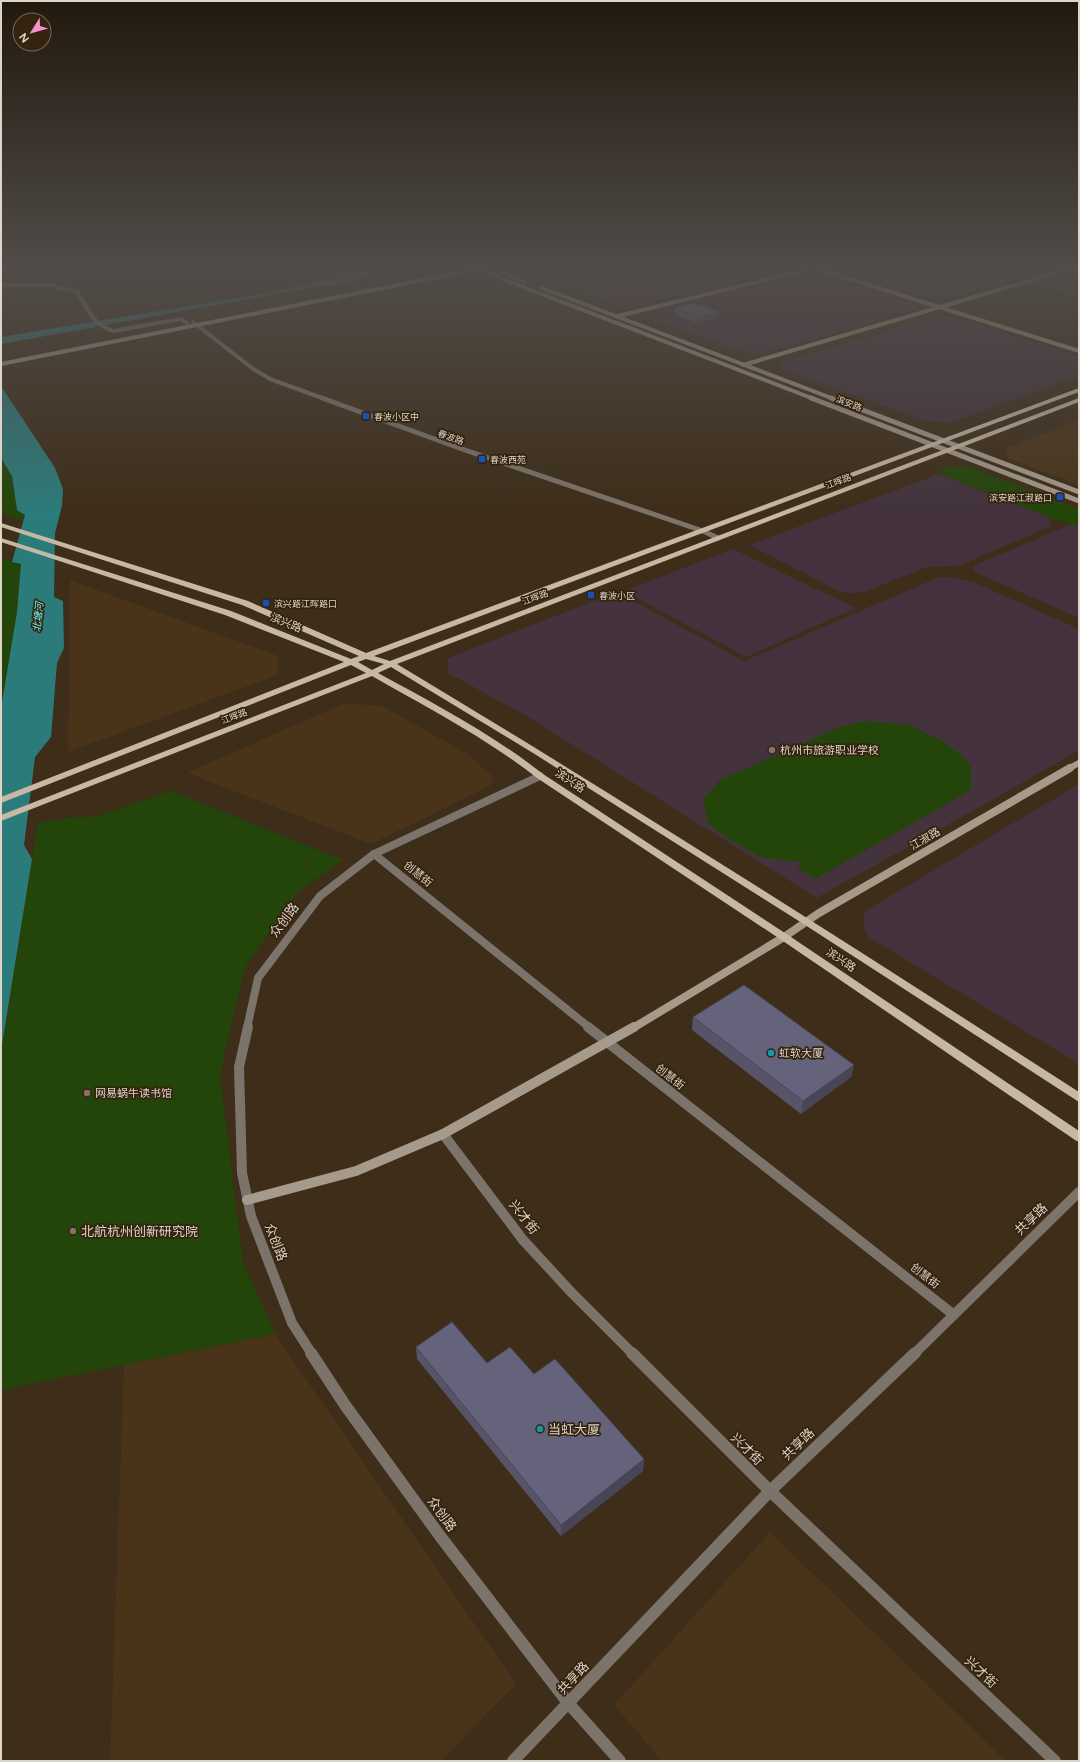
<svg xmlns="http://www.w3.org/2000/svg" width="1080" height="1762" viewBox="0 0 1080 1762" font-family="Figtree,'Noto Sans SC',sans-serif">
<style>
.built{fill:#49341a}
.industrial{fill:#43323d}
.education{fill:#44323c}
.green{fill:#234509}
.water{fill:#2c7b7b}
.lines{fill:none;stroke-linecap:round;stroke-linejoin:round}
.street-far4{stroke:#7c746a;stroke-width:4}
.street-far3{stroke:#7c746a;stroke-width:5}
.street-far2{stroke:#7c746a;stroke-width:8}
.street-far1{stroke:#7c746a;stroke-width:10}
.street{stroke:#7c746a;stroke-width:12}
.secondary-far4{stroke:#a69b8a;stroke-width:4}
.secondary-far3{stroke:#a69b8a;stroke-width:5}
.secondary-far2{stroke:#a69b8a;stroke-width:6}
.secondary-far1{stroke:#a69b8a;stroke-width:8}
.secondary{stroke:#a69b8a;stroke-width:10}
.primary{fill:#c7b8a3;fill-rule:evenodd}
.wall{fill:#57546a}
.shaded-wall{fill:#474556}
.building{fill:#65627b;stroke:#474556}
.transit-dot{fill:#1a4fb4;stroke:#33230f;stroke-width:1.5}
.education-dot{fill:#8d6e63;stroke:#33230f;stroke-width:1.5}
.culture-dot{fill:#0f9aa8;stroke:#33230f;stroke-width:1.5}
.labels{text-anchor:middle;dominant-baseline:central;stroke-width:3.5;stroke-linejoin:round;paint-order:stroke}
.far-street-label{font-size:9px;fill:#dfd4c8;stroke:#33230f}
.far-poi-label{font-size:9px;fill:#dfd4c8;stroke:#33230f;text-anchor:start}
.far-water-label{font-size:10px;font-style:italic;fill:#6afcfb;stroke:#33230f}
.street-label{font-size:11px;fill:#dfd4c8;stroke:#33230f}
.poi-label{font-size:11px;fill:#dfd4c8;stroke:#33230f;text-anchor:start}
.near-street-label{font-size:13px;fill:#dfd4c8;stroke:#33230f}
.near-poi-label{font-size:13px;fill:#dfd4c8;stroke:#33230f;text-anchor:start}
</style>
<rect width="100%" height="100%" fill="#3d2d19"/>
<!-- built -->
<g class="built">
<polygon points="1079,420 1079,485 1007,458 1006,448"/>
<polygon points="70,580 278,656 278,675 68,752"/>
<polygon points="345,703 382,706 468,754 493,777 490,786 371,844 187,773"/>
<polygon points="275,1334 516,1684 441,1761 110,1761 124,1365"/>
<polygon points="770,1532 1006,1761 662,1761 614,1705"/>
</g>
<!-- industrial -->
<g class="industrial">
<polygon points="529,268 787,268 788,270 627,309 531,272"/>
<polygon points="838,268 1055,268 950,298 935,300 836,269"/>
<polygon points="1079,271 1079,298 1031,285"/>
<polygon points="808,274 824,275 920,304 918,309 760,354 745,353 649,318 647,312"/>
<polygon points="952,316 1079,357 1079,376 950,423 927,421 780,369 780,363 935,317"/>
<polygon points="939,474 1050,518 1051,526 959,566 927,567 864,592 853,593 841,592 749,545"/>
<polygon points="1072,524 1079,527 1079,618 977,573 973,569 975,565"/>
<polygon points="733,549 856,608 746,657 624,591"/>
<polygon points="939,577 952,577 973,582 1079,629 1079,750 1024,782 876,702 843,715 744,661"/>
<polygon points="1079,784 1079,1064 868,937 863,924 865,911"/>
</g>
<!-- education -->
<polygon class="education" points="617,592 843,715 876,702 1024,782 817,898 528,717 448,673 448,658"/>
<!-- green -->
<g class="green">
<polygon points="1,458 12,476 17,510 25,515 24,521 1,513"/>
<polygon points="945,467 969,467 1079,509 1079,527 1050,518 939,474"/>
<polygon points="1,558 21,563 17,612 1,708"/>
<polygon points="866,721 909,725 939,739 960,753 971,767 971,790 815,879 797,868 804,863 760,857 727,838 708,823 703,799 720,780 842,726"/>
<polygon points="171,791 343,860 297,893 245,967 220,1074 243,1262 275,1334 1,1390 1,1051 38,823 68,818 98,816"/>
</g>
<!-- water -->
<g class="water">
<path d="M364,268H396C384,272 379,268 367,272L374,275L339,285L316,287L1,344V337L261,294L308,284Z"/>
<polygon points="1,386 55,468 63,489 62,506 55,533 54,597 63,601 64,648 57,663 51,737 35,757 24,845 32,859 1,1051 1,708 17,612 21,564 12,562 25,515 17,510 12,476 1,458"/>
</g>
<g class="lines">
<!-- street-far4 -->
<g class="street-far4">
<path d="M1,285H54L58,288L77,291C86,307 94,326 113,331L181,319L187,323"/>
<polyline points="193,322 252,368 270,379 325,399"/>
</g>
<!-- street-far3 -->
<polyline class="street-far3" points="322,398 462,449 703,531 718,538"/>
<!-- street-far2 -->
<g class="street-far2">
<polyline points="374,854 590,1028"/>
<polyline points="247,1028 258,978 320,896 374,854 540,776"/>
</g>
<!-- street-far1 -->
<g class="street-far1">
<polyline points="248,1027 239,1067 242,1173 251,1216 292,1323 312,1354"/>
<polyline points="588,1027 954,1315"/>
<polyline points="443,1134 523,1240 572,1293 633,1354"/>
<polyline points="914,1354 1079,1192"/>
</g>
<!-- street -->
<g class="street">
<polyline points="311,1353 345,1405 440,1536 569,1704 620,1761"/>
<polyline points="632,1353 770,1491 1055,1761"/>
<polyline points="513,1761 770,1491 915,1353"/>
</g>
<!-- secondary-far4 -->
<g class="secondary-far4">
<polyline points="479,268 508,281 814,399"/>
<polyline points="815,268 1079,351"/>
<polyline points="499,271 525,282"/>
<polyline points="542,288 834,399"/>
<polyline points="618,316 815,268"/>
<polyline points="1,364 483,268"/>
<polyline points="743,365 1073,268"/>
</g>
<!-- secondary-far3 -->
<g class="secondary-far3">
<polyline points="811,398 1079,501"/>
<polyline points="831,398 1079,492"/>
</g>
<!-- secondary-far2 -->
<polyline class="secondary-far2" points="1068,769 1079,763"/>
<!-- secondary-far1 -->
<polyline class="secondary-far1" points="633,1028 784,937 819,913 1070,768"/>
<!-- secondary -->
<polyline class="secondary" points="247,1200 356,1171 443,1134 634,1027"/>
<!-- primary -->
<path class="primary" d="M1079,388V392L374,656L390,661L1079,398V402L397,664C627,802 853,947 1079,1092V1102L802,923L533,753L391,667L378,673C435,704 492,734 543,774L788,935L1079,1131V1142L1075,1140L780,939L537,778C486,738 428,708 372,676L1,821V815L366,673L351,665L1,803V797L344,662L225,615L1,542V538L231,611L351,659L359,656L242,605L1,527V523L248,601L366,653ZM366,659L384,664L372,670L358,662Z"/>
</g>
<!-- wall -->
<g class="wall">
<polygon points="674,308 719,312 718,318 698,323 674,314"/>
<polygon points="693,1017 854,1065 851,1077 801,1114 692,1030"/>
<polygon points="416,1347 534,1374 644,1459 643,1471 561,1536 417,1359"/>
</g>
<!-- shaded-wall -->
<g class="shaded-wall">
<polygon points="719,312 718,318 698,323 698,317"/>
<polygon points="854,1065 851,1077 801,1114 803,1101"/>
<polygon points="644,1459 643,1471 561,1536 561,1525"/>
</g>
<!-- building -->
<g class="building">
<polygon points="692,303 719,312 698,317 674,308"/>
<polygon points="744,985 854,1065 803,1101 693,1017"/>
<polygon points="452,1322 487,1363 510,1347 534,1374 555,1359 644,1459 561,1525 416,1347"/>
</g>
<!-- sky -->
<linearGradient id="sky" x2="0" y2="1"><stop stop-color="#22190e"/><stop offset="0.52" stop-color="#514c49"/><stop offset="1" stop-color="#514c49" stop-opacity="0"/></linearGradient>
<rect width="1080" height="515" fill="url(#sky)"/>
<!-- markers -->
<g class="transit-dot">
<rect x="362" y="412" width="8" height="8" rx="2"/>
<rect x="478" y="455" width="8" height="8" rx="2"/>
<rect x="1056" y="493" width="8" height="8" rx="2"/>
<rect x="587" y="591" width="8" height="8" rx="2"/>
<rect x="262" y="599" width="8" height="8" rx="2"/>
</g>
<g class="education-dot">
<circle cx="772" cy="750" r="4"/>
<circle cx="87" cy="1093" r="4"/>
<circle cx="73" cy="1231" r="4"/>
</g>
<g class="culture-dot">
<circle cx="771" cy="1053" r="4"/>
<circle cx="540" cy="1429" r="4"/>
</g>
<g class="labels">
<!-- far-street labels -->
<g class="far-street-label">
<text transform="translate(849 403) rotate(21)">滨安路</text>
<text transform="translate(451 437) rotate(20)">春波路</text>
<text transform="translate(838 481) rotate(-21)">江晖路</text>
<text transform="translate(535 597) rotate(-21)">江晖路</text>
<text transform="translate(234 716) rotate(-21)">江晖路</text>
</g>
<!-- far-poi labels -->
<g class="far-poi-label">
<text x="374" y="416">春波小区中</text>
<text x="490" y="459">春波西苑</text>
<text x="1052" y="497" text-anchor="end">滨安路江淑路口</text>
<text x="599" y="595">春波小区</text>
<text x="274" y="603">滨兴路江晖路口</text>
</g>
<!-- far-water labels -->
<g class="far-water-label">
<text transform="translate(38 617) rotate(-84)">北塘河</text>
</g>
<!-- street labels -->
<g class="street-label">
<text transform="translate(286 623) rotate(22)">滨兴路</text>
<text transform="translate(570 781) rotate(33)">滨兴路</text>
<text transform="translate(925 839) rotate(-30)">江淑路</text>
<text transform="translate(418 874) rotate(39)">创慧街</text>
<text transform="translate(841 960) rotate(34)">滨兴路</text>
<text transform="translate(670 1077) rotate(38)">创慧街</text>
<text transform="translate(925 1276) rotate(38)">创慧街</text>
</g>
<!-- poi labels -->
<g class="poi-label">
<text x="780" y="750">杭州市旅游职业学校</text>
<text x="779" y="1053">虹软大厦</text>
<text x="95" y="1093">网易蜗牛读书馆</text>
</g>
<!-- near-street labels -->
<g class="near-street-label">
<text transform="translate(284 920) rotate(-53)">众创路</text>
<text transform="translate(524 1217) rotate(52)">兴才街</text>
<text transform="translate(1031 1219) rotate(-44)">共享路</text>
<text transform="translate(276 1242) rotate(69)">众创路</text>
<text transform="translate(798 1444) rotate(-44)">共享路</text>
<text transform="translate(747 1449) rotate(45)">兴才街</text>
<text transform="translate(442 1514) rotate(54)">众创路</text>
<text transform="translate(981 1672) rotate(43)">兴才街</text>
<text transform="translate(573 1678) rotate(-47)">共享路</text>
</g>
<!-- near-poi labels -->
<g class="near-poi-label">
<text x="81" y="1231">北航杭州创新研究院</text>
<text x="548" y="1429">当虹大厦</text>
</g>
</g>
<!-- border -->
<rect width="1080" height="1762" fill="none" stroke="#dfd4c8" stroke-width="4"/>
<!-- north arrow -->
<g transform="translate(32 32) rotate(233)"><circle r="19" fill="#33230f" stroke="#786a59"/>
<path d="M0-3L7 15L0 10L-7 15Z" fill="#f690cf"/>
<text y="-6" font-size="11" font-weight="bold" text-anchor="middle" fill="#dfd4c8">N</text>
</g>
</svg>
